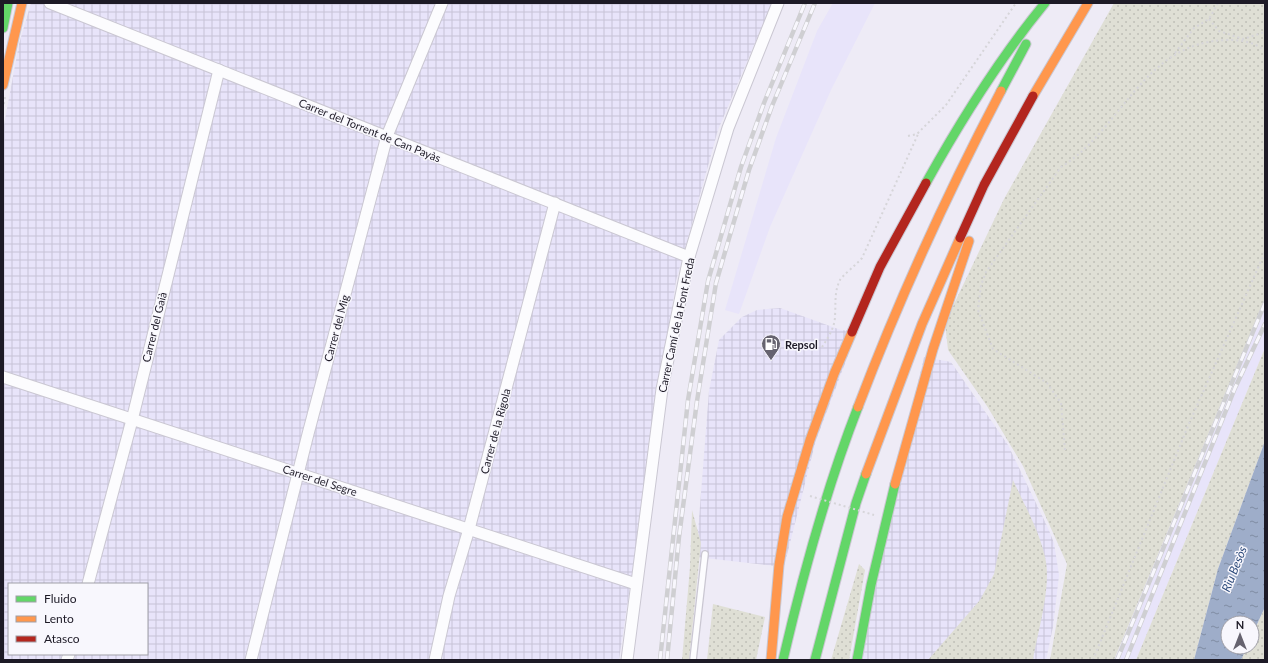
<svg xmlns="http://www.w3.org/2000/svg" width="1268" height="663" viewBox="0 0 1268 663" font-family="Lato,sans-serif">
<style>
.industrial{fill:url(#industrial-grid);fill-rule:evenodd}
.built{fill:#e8e4fa}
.grass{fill:url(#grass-dots)}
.water{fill:url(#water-ripples)}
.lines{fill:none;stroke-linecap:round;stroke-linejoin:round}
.lane-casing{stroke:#cac7d2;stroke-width:8}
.street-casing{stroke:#cac7d2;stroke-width:13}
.fast-casing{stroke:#cac7d2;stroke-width:11}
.slow-casing{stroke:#cac7d2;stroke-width:11}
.jam-casing{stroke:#cac7d2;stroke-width:11}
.path{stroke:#d6d5d9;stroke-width:2;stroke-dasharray:2 3;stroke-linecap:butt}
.lane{stroke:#fcfcfe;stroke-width:5.5}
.street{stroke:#fcfcfe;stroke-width:11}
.fast{stroke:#63d668;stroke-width:9}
.slow{stroke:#ff974d;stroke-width:9}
.jam{stroke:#b3261e;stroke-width:9}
.rail-casing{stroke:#cfcfd2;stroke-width:4.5}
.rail{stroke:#f8f7fd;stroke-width:3;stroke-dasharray:9;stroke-linecap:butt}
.path-bridge{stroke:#d6d5d9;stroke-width:2;stroke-dasharray:2 3;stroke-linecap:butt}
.labels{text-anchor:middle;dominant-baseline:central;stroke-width:3;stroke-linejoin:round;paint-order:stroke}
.street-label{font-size:11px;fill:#1d1a26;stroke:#f8f7fd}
.poi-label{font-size:11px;font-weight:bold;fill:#1d1a26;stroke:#f8f7fd;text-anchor:start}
.water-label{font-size:12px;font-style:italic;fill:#2c4a7a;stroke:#f8f7fd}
</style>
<defs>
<pattern id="industrial-grid" width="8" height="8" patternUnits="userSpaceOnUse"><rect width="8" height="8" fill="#e8e4fa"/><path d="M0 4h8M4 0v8" fill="none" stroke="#c7c3d6"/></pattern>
<pattern id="grass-dots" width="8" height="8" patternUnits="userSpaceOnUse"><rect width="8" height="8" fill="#dfdfd5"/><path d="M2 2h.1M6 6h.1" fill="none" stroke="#bfbfb7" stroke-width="1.8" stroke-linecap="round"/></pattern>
<pattern id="water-ripples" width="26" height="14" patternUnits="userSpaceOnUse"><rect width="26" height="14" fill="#9eadc9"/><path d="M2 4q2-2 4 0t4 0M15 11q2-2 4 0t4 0" fill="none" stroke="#808ca3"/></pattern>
</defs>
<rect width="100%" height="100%" fill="#eeebf6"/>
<!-- industrial -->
<g class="industrial">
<path d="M31,3H772L718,130L676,281L619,660H3V130L19,44ZM9,584H147V654H9Z"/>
<polygon points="780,308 841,330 857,332 816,440 784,567 696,557 709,391 719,340 742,317 757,310"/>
<polygon points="924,357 951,362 1008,445 1048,528 1054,543 1059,575 1053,627 1046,660 852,660"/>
</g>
<!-- built -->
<g class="built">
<polygon points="833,3 875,3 831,90 770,227 739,314 725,310 776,138 817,31"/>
<polygon points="1265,298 1265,348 1136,660 1114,660"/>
</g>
<!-- grass -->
<g class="grass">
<polygon points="1114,3 1265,3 1265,298 1114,660 1050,660 1067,564 1023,466 987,406 948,350 945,323 1004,199"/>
<polygon points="1265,348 1265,441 1218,569 1194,660 1136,660"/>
<path d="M1013,480C1024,504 1039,530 1045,557C1052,586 1038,630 1033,660H928L980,600L994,574Z"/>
<polygon points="692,510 701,543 689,660 682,660 690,567"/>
<polygon points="859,564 865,570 849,660 831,660"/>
<polygon points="713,604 765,617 756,660 707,660"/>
<polygon points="1265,607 1265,660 1241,660 1247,647 1252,647 1252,635"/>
</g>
<!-- water -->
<polygon class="water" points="1265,441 1265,607 1252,635 1252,623 1228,623 1228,647 1247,647 1241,660 1194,660 1218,569"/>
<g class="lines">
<defs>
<polyline id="lane" points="693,660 705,554"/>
<g id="street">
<polyline points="50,3 689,257"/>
<polyline points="3,377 636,584"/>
<polyline points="88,584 132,420 219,70"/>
<polyline points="67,660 69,654"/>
<polyline points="251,660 308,434 387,136 442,3"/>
<polyline points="435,660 449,596 469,529 555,203"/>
<polyline points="627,660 662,389 689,257 728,128 778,3"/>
</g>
<g id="fast">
<polyline points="3,28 8,3"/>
<polyline points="1001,91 1026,44"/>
<path d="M926,183C961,120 999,59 1045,3"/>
<path d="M783,660C803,574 826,489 858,407"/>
<polyline points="815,660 856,503 866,474"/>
<polyline points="857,660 871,585 895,484"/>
</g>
<g id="slow">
<polyline points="3,85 22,3"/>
<polyline points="1033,96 1088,3"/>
<path d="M858,407C899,299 947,194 1001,91"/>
<polyline points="866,474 922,324 960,238"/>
<polyline points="895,484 933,349 969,241"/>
<polyline points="771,660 779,565 787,517 810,440 834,374 852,332"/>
</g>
<g id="jam">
<polyline points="960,238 984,185 1033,96"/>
<polyline points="852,332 880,267 926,183"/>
</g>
</defs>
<!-- lane casing -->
<use href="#lane" class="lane-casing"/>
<!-- street casing -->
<use href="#street" class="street-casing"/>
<!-- fast casing -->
<use href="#fast" class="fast-casing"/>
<!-- slow casing -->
<use href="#slow" class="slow-casing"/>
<!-- jam casing -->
<use href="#jam" class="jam-casing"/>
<!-- path -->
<g class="path">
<polyline points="1209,19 1219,31 1243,39 1265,32"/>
<polyline points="1175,53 1194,28 1209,19 1218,3"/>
<polyline points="3,109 5,97"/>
<polyline points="908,136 917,134 946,105 1016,3"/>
<path d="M822,347C828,338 835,327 835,316C836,303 834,292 840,280C842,276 857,264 862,258L919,132"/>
<path d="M1065,450L1061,403L1047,383L993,349L978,310L981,285L986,272L1061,167C1123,129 1143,41 1228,40C1241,40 1255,42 1265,51"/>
<polyline points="1093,660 1188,426 1265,252"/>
</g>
<!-- lane -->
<use href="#lane" class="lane"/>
<!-- street -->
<use href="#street" class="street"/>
<!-- fast -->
<use href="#fast" class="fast"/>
<!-- slow -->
<use href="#slow" class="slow"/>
<!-- jam -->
<use href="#jam" class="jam"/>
<defs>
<g id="rail">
<polyline points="660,660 688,400 708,281 741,167 764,103 805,3"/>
<polyline points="667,660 679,537 697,401 716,283 749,170 772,106 815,3"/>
<polyline points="1117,660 1265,303"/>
<polyline points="1126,660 1235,388 1265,324"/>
</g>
</defs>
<!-- rail casing -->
<use href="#rail" class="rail-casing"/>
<!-- rail -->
<use href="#rail" class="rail"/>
<!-- path-bridge -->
<polyline class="path-bridge" points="810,496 874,515"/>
</g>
<!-- icons -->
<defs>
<symbol id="fuel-pin" viewBox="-11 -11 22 30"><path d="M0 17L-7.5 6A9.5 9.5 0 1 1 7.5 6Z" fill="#66636f" stroke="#f8f7fd"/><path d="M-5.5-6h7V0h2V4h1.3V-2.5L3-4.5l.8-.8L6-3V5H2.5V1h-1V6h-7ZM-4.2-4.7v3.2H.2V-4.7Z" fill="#fff"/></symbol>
</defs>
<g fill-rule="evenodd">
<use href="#fuel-pin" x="760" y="333" width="22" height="30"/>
</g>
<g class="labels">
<!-- street labels -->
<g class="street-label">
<text transform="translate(370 130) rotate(22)">Carrer del Torrent de Can Payàs</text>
<text transform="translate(676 325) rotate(-78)">Carrer Camí de la Font Freda</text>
<text transform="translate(154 327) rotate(-76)">Carrer del Gaià</text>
<text transform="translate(336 328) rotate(-75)">Carrer del Mig</text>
<text transform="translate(495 431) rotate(-75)">Carrer de la Rigola</text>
<text transform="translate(320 480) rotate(18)">Carrer del Segre</text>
</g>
<!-- poi labels -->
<g class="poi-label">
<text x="785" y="344">Repsol</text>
</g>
<!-- water labels -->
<g class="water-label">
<text transform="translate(1234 569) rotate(-68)">Riu Besòs</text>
</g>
</g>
<!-- border -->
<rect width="1268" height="663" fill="none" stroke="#1d1a26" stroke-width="8"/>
<!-- legend -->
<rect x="8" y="583" width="140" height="72" fill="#f8f7fd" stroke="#a09fa7"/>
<rect x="16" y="596" width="20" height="6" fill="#63d668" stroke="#a09fa7"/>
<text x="44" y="603" font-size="12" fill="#1d1a26">Fluido</text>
<rect x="16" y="616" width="20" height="6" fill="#ff974d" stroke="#a09fa7"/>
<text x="44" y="623" font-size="12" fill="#1d1a26">Lento</text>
<rect x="16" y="636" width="20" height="6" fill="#b3261e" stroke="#a09fa7"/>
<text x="44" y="643" font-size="12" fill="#1d1a26">Atasco</text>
<!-- north arrow -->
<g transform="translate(1240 635)"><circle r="19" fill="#f8f7fd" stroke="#a09fa7"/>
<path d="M0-3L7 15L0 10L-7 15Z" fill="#66636f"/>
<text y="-6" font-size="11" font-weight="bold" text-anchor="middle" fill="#1d1a26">N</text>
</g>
</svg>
